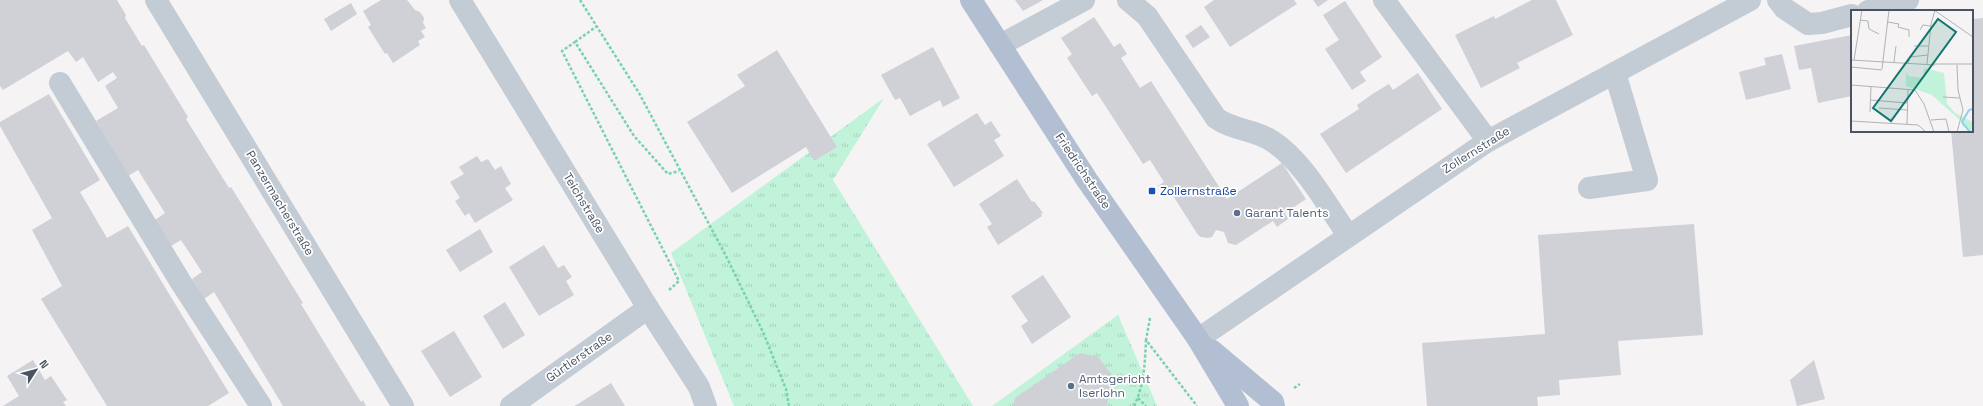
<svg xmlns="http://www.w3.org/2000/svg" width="1983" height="406" viewBox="0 0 1983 406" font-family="'Space Grotesk',sans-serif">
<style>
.park{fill:url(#park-tufts)}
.building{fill:#cfd1d7}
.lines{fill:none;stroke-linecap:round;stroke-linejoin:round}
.path{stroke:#78d2b0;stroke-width:2.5;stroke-dasharray:3 2;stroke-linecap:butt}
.minor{stroke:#c3cbd4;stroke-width:22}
.major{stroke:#b2bed1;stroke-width:22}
.transit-dot{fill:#1a4fb4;stroke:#fff;stroke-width:1.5}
.service-dot{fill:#5c6f8a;stroke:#fff;stroke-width:1.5}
.labels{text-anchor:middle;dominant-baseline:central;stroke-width:3.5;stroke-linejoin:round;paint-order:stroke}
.street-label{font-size:12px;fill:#495361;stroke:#fff}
.transit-label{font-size:12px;fill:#164399;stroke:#fff;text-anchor:start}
.service-label{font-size:12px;fill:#4e5e75;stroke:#fff;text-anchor:start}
.inset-river{fill:none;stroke:#8dd0f0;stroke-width:2}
.inset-road{fill:none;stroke:#b0b3b9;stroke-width:1}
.view{fill:#0f766e;fill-opacity:0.15;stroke:#0f766e;stroke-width:2}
.inset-edge{fill:none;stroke:#495361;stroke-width:2}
</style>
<defs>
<pattern id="park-tufts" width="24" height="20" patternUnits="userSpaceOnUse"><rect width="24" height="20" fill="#c1f2da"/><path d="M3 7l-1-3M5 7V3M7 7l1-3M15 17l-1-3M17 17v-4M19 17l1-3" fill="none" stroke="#a7d1be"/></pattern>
</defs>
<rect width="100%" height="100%" fill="#f5f3f3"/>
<!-- park -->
<g class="park">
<polygon points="884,98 833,180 973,406 734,406 671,253"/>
<polygon points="1118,315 1157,406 992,406"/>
</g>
<!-- building -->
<g class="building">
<polygon points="0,0 117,0 126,15 125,18 142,46 144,45 188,117 186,119 229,188 231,187 303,303 301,304 332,355 361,402 363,400 366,406 283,406 214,292 204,299 192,279 202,272 181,240 171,246 155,220 165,213 138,170 128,176 96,121 118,108 105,86 117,78 113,72 98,82 83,57 76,62 68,51 3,90 0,86"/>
<polygon points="381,0 407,0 415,10 420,12 424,18 423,23 426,28 421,31 425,37 418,41 420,45 393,63 387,53 385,54 368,27 371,25 363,11"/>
<polygon points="1015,0 1043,0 1023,11"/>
<polygon points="1214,0 1294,0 1297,4 1230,47 1204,7"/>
<polygon points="1313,0 1328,0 1318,7"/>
<polygon points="1532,0 1556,0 1573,35 1517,63 1520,68 1481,88 1455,35 1494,16 1495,19"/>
<polygon points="1345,1 1382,57 1360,72 1366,81 1352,90 1325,49 1339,40 1323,15"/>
<polygon points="351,3 357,14 331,31 324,19"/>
<polygon points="1094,17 1114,47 1120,43 1127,54 1121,58 1140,88 1151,81 1227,199 1282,163 1306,199 1285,213 1288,219 1277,227 1273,221 1236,245 1228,243 1224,232 1216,230 1212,237 1208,238 1201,237 1198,235 1172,194 1166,197 1158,186 1164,182 1150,160 1143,164 1097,93 1092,96 1067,58 1072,54 1061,38"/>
<polygon points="1983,18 1983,255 1963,257 1951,131 1972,131 1972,19"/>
<polygon points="1201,25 1210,37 1193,48 1185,36"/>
<polygon points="1852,35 1852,96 1818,103 1811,68 1799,70 1794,46"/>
<polygon points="933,47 960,98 943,107 940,100 910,116 900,98 895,100 881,75"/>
<polygon points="777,50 837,147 814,161 806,147 732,193 687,122 745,86 737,75"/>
<polygon points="1782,54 1791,89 1746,100 1739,72 1766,65 1764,58"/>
<polygon points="1418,73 1442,109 1346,173 1320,134 1359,109 1357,105 1374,93 1389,84 1393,90"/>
<polygon points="49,94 100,180 80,192 107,238 128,226 229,393 208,406 107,406 41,299 62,286 32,230 52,218 0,126 0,122"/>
<polygon points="977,113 985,125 991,121 1001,136 994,140 1004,156 954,187 927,144"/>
<polygon points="477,156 481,162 488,159 495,170 501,166 511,184 505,188 513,200 475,223 469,213 465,216 455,201 460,198 450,182 464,174 459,167"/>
<polygon points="1017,179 1032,202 1034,201 1043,213 1041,214 1042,216 998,245 987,227 992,224 979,204"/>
<polygon points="1694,224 1703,335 1618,341 1621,375 1559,380 1560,395 1537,397 1538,406 1427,406 1422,343 1545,334 1538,235"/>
<polygon points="480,229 493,252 460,272 446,250"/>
<polygon points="544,245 558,268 564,265 572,277 566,281 574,295 539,316 509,267"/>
<polygon points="1043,275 1071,317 1032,344 1021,326 1028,321 1011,296"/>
<polygon points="505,302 525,335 503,349 483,316"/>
<polygon points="454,331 482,377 450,397 421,351"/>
<polygon points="1080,353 1098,357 1112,375 1107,406 1013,406 1015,398"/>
<polygon points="33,360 45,380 51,376 67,400 63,402 66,406 3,406 19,396 7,376"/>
<polygon points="1814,360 1825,399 1797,406 1790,380"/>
<polygon points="611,383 625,406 574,406 578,404"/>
</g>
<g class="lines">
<!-- path -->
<g class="path">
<polyline points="580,0 639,93 726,256 763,332 786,389 789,406"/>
<polyline points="575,42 597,26"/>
<polyline points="669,290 679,281 562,51 575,42 634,136 668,174 679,171"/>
<polyline points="1150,318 1146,340 1197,406"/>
<polyline points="1294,388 1300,384"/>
<polyline points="1138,398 1146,406"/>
<path d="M1134,406C1144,386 1145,362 1146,340"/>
</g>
<!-- minor -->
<g class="minor">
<polyline points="156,0 403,406"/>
<polyline points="460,0 648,308 699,387 706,406"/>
<path d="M1128,0L1147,16L1216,118C1234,131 1254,129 1272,141C1304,162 1326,204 1348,235"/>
<polyline points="1384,0 1488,141"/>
<polyline points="1778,0 1784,8 1808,24 1822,23 1852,15"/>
<polyline points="1868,11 1908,0"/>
<polyline points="1000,45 1084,0"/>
<polyline points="60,83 180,281 261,406"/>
<polyline points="1589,188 1647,180 1615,73"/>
<polyline points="1198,339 1488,141 1750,0"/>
<polyline points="511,406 648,308"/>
</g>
<!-- major -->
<g class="major">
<polyline points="971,0 1087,180 1198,339 1238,406"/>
<polyline points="1211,350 1273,402 1274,406"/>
</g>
</g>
<!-- markers -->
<rect class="transit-dot" x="1148" y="187" width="8" height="8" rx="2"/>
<g class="service-dot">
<circle cx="1237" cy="213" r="4"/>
<circle cx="1071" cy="386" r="4"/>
</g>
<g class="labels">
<!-- street labels -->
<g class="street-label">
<text transform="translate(1476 150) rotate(-32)">Zollernstraße</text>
<text transform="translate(1083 171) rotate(56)">Friedrichstraße</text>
<text transform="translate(280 203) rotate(59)">Panzermacherstraße</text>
<text transform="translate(584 203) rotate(59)">Teichstraße</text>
<text transform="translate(579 357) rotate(-35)">Gürtlerstraße</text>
</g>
<!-- transit labels -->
<g class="transit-label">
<text x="1160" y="191">Zollernstraße</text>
</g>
<!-- service labels -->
<g class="service-label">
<text x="1245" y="213">Garant Talents</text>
<text x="1079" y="379">Amtsgericht<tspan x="1079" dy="14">Iserlohn</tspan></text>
</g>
</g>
<!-- overview -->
<g transform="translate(1851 10)">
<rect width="122" height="122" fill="#f5f3f3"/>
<path d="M73,58L93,63L96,94L104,103L122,112V122L111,116V112L81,85L55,76V62L57,66L72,68Z" fill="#c1f2da"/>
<path class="inset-river" d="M119,122L111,112L118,100L122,99"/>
<path class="inset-road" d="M83,0L122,27M9,10L17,11L18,19L28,24M37,12L48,14L47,17L58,20V27M69,20L72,15L79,16M63,36H77M0,50L84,55M3,50L11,0M43,52L45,36M57,53L59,47L77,45M76,54L80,14L84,0M82,54H122M106,55L107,80L112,100L106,122M0,57L31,60M31,59L38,0M0,75L64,80L73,94L83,122M92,87L109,88M19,90L57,93M28,98L56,100M19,102L20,76M80,110L95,109L98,122M0,111L67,115L75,122M56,115L57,79"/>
<path class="view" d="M87,9L105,22L40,111L22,98Z"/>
<rect width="122" height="122" class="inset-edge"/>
</g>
<!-- north arrow -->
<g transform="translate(36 370) rotate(54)" stroke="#ffffff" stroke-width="3" paint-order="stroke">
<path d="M0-3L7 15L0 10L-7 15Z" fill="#495361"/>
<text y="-6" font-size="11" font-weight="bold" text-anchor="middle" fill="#495361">N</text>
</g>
</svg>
